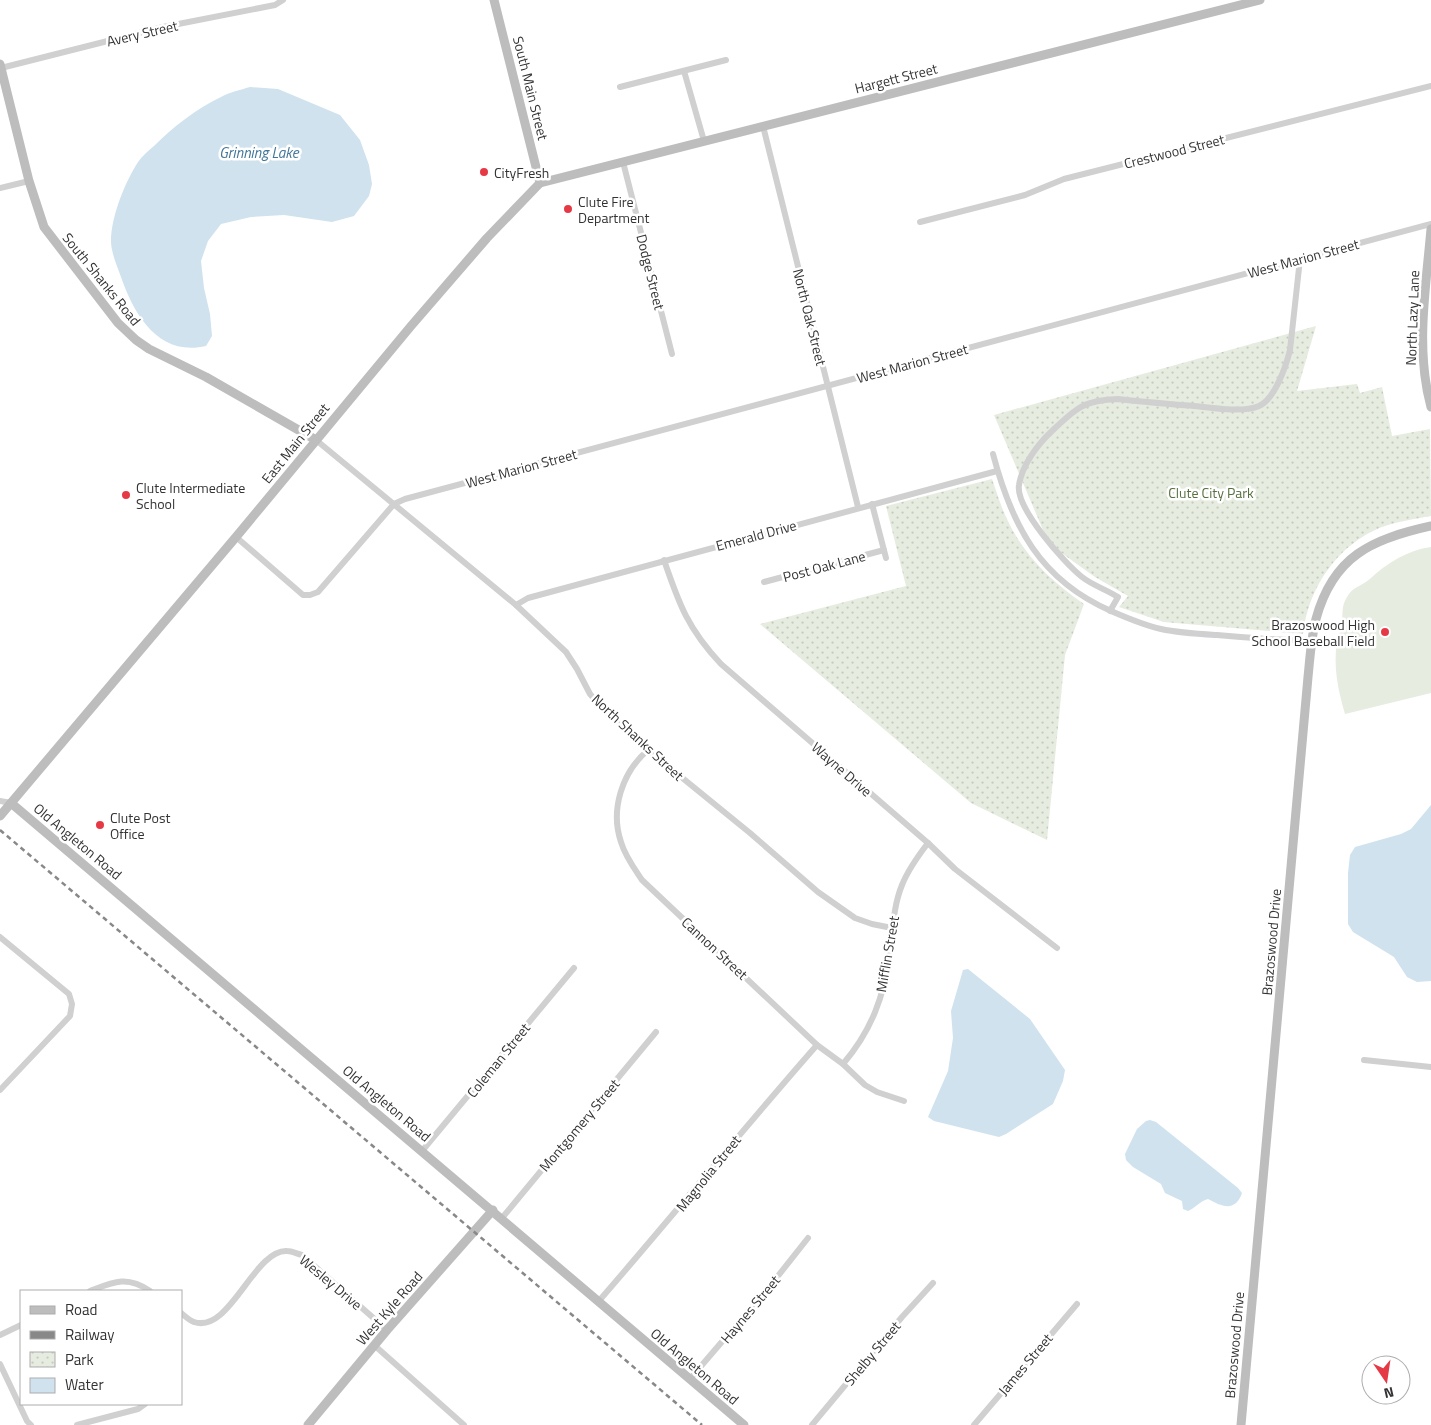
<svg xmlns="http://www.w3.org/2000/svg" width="1431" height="1425" viewBox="0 0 1431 1425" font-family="'Titillium Web',sans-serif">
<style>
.grass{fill:#e6ecdf}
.park{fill:url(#park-dots)}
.water{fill:#cfe2ee}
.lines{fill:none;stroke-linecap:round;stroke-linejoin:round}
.street{stroke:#d0d0d0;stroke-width:6}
.secondary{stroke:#bdbdbd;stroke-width:9}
.rail{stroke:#888;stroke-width:2.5;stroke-dasharray:5 4;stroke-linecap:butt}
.poi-dot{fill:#e63946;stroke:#fff;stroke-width:2}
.labels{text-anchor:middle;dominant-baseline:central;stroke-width:5;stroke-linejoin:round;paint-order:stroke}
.street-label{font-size:14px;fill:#333;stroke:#fff}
.poi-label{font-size:14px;fill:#333;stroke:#fff;text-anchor:start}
.park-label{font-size:14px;fill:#56703f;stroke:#fff}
.water-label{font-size:15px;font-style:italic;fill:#3f7597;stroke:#fff}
</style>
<defs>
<pattern id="park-dots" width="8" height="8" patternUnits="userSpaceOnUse" patternTransform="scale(1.25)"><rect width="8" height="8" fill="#e6ecdf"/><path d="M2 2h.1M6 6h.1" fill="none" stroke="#c6cbc0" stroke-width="1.8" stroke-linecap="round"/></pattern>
</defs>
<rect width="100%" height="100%" fill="#fff"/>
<!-- grass -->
<path class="grass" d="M1431,547V693L1345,714C1338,690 1333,666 1337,642C1338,635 1342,629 1342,623C1343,611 1341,605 1349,594C1355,586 1364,585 1371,578C1387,563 1408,550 1431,547Z"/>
<!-- park -->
<g class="park">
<path d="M1316,326L1297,391L1357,384L1360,393L1382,387L1392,436L1430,429L1431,516C1415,519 1398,521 1382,527C1338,544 1308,588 1303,634L1164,622L1119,607L1128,596L1095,577L1049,544L994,415Z"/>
<path d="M992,479C997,493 1001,507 1007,519C1024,556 1052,582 1084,604L1065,655L1047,840L971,803L760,624L906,586L886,506Z"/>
</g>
<!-- water -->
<g class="water">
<path d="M250,87L278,89L340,115L360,140L369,165L372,184L369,196L354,216L332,222L284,215L251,217L221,224L208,241L201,261L204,288L210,314L212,336L206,346C159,357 134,315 121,277C117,266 111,252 111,241C111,217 125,182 138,162C142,156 148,151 154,146C173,127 196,109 221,97C230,92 240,90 250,87Z"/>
<polygon points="1431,805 1431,981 1417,982 1407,977 1394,957 1353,932 1348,924 1348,873 1350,855 1355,847 1401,834 1411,829"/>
<polygon points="968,969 1030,1019 1065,1070 1063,1081 1053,1104 1006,1134 999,1137 934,1121 928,1117 948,1071 953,1038 951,1011 963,970"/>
<path d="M1150,1120L1156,1122L1238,1188L1242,1193C1235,1213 1221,1206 1208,1199C1200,1201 1195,1208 1188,1211L1183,1209L1182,1201L1165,1193L1161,1184L1133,1167L1126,1160L1125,1154L1137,1129L1146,1121Z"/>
</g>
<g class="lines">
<!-- street -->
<g class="street">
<polyline points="1,68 163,27 275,5 283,0"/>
<polyline points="684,71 704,141"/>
<polyline points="620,87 726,60"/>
<polyline points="763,126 858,507"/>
<polyline points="623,162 672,354"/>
<polyline points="0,188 29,181"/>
<polyline points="920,222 1025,195 1064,179 1431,86"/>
<polyline points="316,440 516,605 566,652 577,669 590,694 603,709 648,750 750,833 818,892 855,918 872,924 892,928"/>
<path d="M993,454C1012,526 1040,580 1111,611C1127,618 1143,625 1161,629C1179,633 1199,634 1217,635C1249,638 1280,640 1312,641"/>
<polyline points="872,504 886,558"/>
<polyline points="236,537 303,595 310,595 318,592 394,504 405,499 1431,224"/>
<path d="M664,560C679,604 688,629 721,664L928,843L955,869L1057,948"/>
<polyline points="764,582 884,550"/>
<polyline points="516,605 528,598 997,471"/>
<path d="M1110,611L1118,597C1107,590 1092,585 1082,577C1064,563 1015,507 1019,485C1022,465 1038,444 1052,431C1076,408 1084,400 1118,399C1143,402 1169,404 1194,406C1212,408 1243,413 1259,406C1275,399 1286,366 1290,350L1300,259"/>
<path d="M648,750C622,772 610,810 621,842C625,856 634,868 642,880L817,1045L843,1064L865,1085L877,1092L904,1101"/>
<polyline points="0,801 11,803"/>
<polyline points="0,937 69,994 72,1004 70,1016 0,1090"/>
<polyline points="1364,1060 1431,1067"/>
<path d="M843,1064C872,1030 884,996 890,953C893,930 893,907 902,885C908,870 918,856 928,843"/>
<polyline points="422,1151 574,968"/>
<polyline points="502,1218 656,1032"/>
<path d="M90,1291C113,1282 127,1275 150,1291"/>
<path d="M598,1302C672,1217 743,1129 817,1045"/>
<path d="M181,1313C185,1316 190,1321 194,1322C230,1334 254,1249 287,1251C292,1251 297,1254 302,1255L387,1330"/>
<polyline points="0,1335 21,1325"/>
<polyline points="374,1345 464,1425"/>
<polyline points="0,1364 27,1421 31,1425"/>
<polyline points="690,1379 774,1281 808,1238"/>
<polyline points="77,1425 138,1409 145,1404"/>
<polyline points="812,1425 902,1317 933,1283"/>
<polyline points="974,1425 1077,1304"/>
</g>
<!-- secondary -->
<g class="secondary">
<polyline points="494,0 540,183"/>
<polyline points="0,64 29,181 44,227 118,323 136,340 149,349 206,377 316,440"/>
<polyline points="540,183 1260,0"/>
<path d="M1431,229C1426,288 1415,348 1431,407"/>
<polyline points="11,803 744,1425"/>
<polyline points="0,816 236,537 411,326 487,238 540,183"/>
<polyline points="308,1425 387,1330 493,1210"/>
<path d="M1241,1425L1308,677C1310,658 1311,638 1316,619C1333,556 1372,539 1431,526"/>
</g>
<!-- rail -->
<polyline class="rail" points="0,830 702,1425"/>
</g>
<!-- markers -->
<g class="poi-dot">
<circle cx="484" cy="172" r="5"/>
<circle cx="568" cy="209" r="5"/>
<circle cx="126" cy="495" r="5"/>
<circle cx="1385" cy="632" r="5"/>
<circle cx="100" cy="825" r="5"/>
</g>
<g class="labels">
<!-- street labels -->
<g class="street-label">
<text transform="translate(142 33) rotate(-13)">Avery Street</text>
<text transform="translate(896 78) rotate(-14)">Hargett Street</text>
<text transform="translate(531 88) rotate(76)">South Main Street</text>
<text transform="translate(1174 151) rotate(-14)">Crestwood Street</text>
<text transform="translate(1303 258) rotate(-15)">West Marion Street</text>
<text transform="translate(651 272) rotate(76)">Dodge Street</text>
<text transform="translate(102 279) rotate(51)">South Shanks Road</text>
<text transform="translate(810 317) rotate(76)">North Oak Street</text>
<text transform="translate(1412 318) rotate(-88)">North Lazy Lane</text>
<text transform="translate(912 363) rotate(-15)">West Marion Street</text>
<text transform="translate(295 443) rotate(-51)">East Main Street</text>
<text transform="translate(521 468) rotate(-15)">West Marion Street</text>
<text transform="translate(756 535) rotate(-15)">Emerald Drive</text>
<text transform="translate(824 566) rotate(-15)">Post Oak Lane</text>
<text transform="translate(638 737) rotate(43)">North Shanks Street</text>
<text transform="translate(842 769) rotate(41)">Wayne Drive</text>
<text transform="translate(78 841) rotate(40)">Old Angleton Road</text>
<text transform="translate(1271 942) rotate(-85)">Brazoswood Drive</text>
<text transform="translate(715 948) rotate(43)">Cannon Street</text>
<text transform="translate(887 954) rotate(-80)">Mifflin Street</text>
<text transform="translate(498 1060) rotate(-51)">Coleman Street</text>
<text transform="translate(387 1103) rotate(40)">Old Angleton Road</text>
<text transform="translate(579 1125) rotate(-50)">Montgomery Street</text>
<text transform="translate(708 1173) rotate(-51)">Magnolia Street</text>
<text transform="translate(331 1282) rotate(40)">Wesley Drive</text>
<text transform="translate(389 1308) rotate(-49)">West Kyle Road</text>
<text transform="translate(750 1309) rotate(-50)">Haynes Street</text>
<text transform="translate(1234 1345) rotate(-85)">Brazoswood Drive</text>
<text transform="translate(872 1353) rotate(-50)">Shelby Street</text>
<text transform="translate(1025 1364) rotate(-50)">James Street</text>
<text transform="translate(695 1366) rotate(40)">Old Angleton Road</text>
</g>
<!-- poi labels -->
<g class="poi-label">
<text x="494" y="172">CityFresh</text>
<text x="578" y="201">Clute Fire<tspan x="578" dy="16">Department</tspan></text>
<text x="136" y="487">Clute Intermediate<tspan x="136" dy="16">School</tspan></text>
<text x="1375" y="624" text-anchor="end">Brazoswood High<tspan x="1375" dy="16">School Baseball Field</tspan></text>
<text x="110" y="817">Clute Post<tspan x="110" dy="16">Office</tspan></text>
</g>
<!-- park labels -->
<g class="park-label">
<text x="1211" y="492">Clute City Park</text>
</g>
<!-- water labels -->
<g class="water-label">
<text x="259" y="152">Grinning Lake</text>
</g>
</g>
<!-- legend -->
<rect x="20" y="1290" width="162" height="115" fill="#ffffff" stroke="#adadad"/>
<rect x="30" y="1306" width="25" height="8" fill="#bdbdbd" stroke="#adadad"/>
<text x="65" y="1315" font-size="15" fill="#333333">Road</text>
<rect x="30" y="1331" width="25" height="8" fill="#888888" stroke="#adadad"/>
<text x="65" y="1340" font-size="15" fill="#333333">Railway</text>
<rect x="30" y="1352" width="25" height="15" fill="url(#park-dots)" stroke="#adadad"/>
<text x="65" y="1365" font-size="15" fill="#333333">Park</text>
<rect x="30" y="1378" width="25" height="15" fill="#cfe2ee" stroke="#adadad"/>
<text x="65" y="1390" font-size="15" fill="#333333">Water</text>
<!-- north arrow -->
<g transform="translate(1386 1380) rotate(167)"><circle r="24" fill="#ffffff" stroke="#adadad"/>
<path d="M0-4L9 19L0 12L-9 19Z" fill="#e63946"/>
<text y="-8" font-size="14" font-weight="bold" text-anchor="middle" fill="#333333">N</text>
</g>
</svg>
